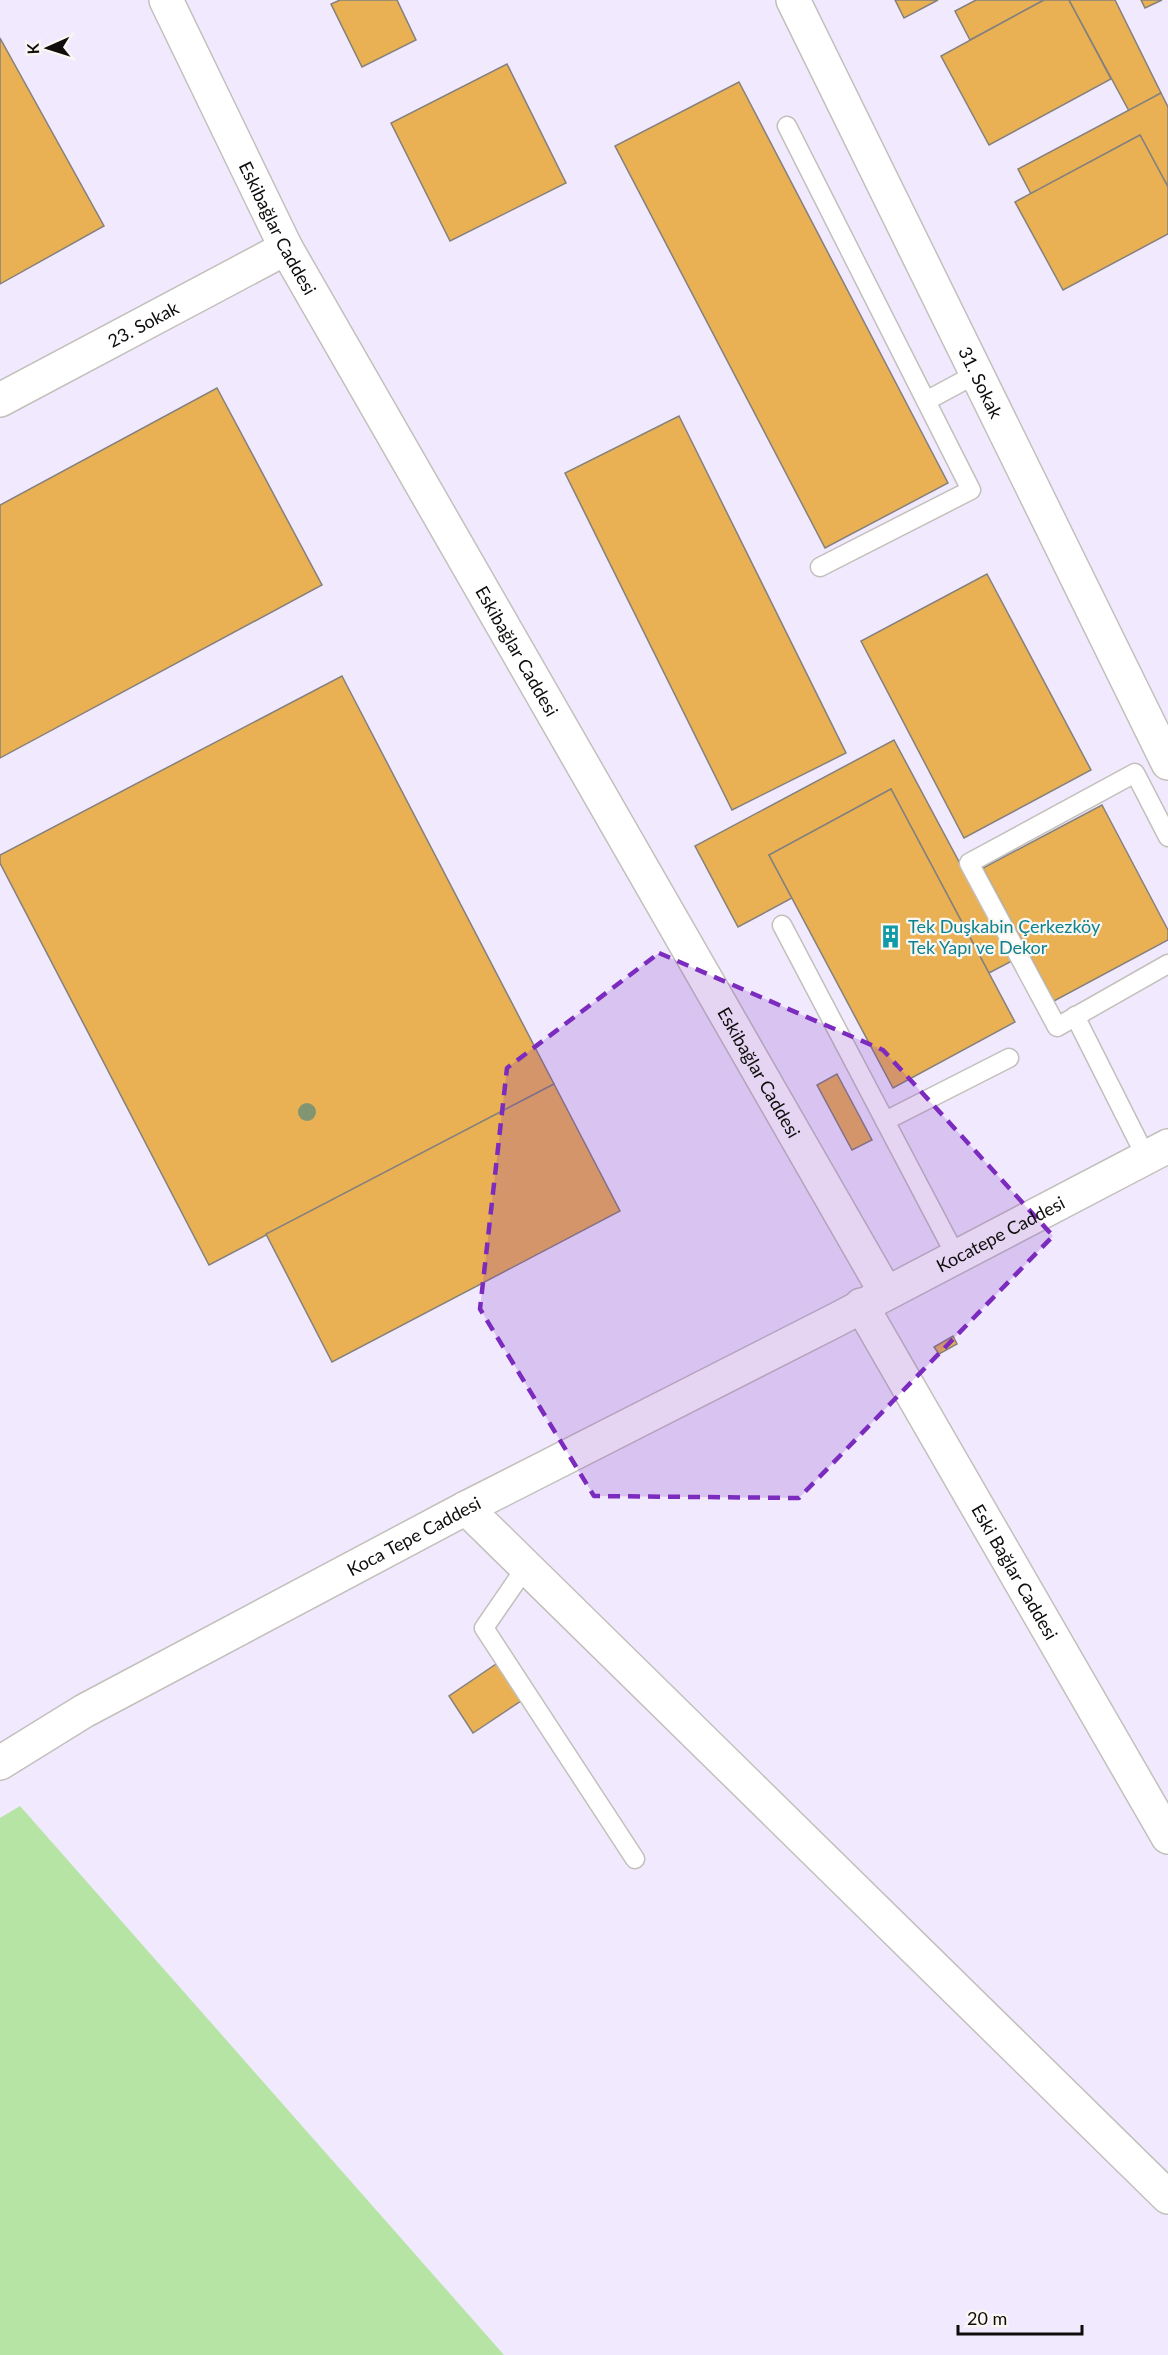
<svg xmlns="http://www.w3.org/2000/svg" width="1168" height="2355" viewBox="0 0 1168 2355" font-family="Lato,sans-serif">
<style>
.industrial{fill:#f1e9fe}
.green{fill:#b6e4a4}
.building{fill:#e9b054;stroke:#84817d;stroke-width:1.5}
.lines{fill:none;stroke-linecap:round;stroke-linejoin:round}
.lane-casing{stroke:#c3c0bc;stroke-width:21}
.street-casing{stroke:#c3c0bc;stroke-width:36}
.secondary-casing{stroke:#c3c0bc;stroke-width:36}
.lane{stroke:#fff;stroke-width:18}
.street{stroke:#fff;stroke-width:33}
.secondary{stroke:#fff;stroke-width:33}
.tree{fill:#829573}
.marked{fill:#7b2cbf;fill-opacity:0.2;stroke:#7b2cbf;stroke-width:4.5;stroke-dasharray:12 8;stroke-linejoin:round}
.labels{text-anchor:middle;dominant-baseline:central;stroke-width:4.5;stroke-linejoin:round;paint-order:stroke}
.street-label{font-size:18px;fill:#0e0d0b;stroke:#faf7f2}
.culture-label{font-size:18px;fill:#0d838f;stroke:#faf7f2;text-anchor:start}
</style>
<rect width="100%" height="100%" fill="#faf7f2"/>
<!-- industrial -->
<rect class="industrial" x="0" y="0" width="1168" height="2355"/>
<!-- green -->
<polygon class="green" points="20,1806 504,2355 0,2355 0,1818"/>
<!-- building -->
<g class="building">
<polygon points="340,0 397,0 416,40 362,67 331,4"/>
<polygon points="895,0 938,0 904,18"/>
<polygon points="976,0 1044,0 970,40 955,11"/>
<polygon points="1044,0 1069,0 1111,79 989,145 941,56"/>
<polygon points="1069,0 1115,0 1161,93 1129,111"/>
<polygon points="1141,0 1162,0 1145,8"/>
<polygon points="0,38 104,226 0,284"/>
<polygon points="507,64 566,183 450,241 391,123"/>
<polygon points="739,82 948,483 825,548 615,146"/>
<polygon points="1161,93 1168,107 1168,187 1140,135 1031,194 1018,169"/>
<polygon points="1140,135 1168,187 1168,234 1063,290 1015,202"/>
<polygon points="217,388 322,585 0,758 0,505"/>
<polygon points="679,416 846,753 732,810 565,473"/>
<polygon points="987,574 1091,770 964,838 861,641"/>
<polygon points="342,676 554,1084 209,1265 0,863 0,855"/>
<polygon points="894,740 1012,961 989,973 891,789 769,855 792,898 738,927 695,846"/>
<polygon points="891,789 1015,1022 893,1088 769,855"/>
<polygon points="1102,805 1168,930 1168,940 1054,1001 983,868"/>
<polygon points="837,1074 872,1140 852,1150 817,1085"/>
<polygon points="554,1084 620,1211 332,1362 266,1234"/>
<polygon points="953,1336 957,1344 939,1354 934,1347"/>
<polygon points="502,1660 527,1697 473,1733 449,1696"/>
</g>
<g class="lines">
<defs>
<g id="lane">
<polyline points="787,126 971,490 820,567"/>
<polyline points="926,401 976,374"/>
<polyline points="1168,837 1135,773 969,863 1057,1027 1168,964"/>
<polyline points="782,925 956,1256"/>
<polyline points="1075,1016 1146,1157"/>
<polyline points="885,1121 1009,1058"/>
<polyline points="526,1567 484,1628 635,1859"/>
</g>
<g id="street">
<path id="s1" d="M793,0L1168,763"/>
<path id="s2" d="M0,400L286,248"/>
<polyline points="466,1508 1168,2197"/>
</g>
<g id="secondary">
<path id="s3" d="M166,0L286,248L886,1293"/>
<path id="s4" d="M861,1305L1168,1837"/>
<path id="s5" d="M0,1763L84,1711L466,1508L834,1321L1168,1146"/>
</g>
</defs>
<!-- lane casing -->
<use href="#lane" class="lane-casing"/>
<!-- street casing -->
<use href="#street" class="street-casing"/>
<!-- secondary casing -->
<use href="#secondary" class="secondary-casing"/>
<!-- lane -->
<use href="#lane" class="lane"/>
<!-- street -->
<use href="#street" class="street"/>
<!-- secondary -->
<use href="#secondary" class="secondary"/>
</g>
<!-- trees -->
<circle class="tree" cx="307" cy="1112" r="9"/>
<!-- marked area -->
<path class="marked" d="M659,953L883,1050L1053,1236L799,1498L594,1496L480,1309L507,1068Z"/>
<!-- icons -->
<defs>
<symbol id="building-bare" viewBox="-9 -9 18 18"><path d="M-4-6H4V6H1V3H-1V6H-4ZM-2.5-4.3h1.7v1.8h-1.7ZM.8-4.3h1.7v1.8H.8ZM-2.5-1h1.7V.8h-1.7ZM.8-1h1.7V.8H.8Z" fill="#0f9aa8" stroke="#faf7f2" stroke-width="2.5" paint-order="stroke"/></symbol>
</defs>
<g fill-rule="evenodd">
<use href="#building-bare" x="874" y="920" width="33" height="33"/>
</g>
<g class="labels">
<!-- street labels -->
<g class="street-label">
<text stroke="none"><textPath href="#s3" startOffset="254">Eskibağlar Caddesi</textPath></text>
<text stroke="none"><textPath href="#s2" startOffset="162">23. Sokak</textPath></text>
<text stroke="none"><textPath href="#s1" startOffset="426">31. Sokak</textPath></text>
<text stroke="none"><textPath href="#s3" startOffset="740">Eskibağlar Caddesi</textPath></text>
<text stroke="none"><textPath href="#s3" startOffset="1226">Eskibağlar Caddesi</textPath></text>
<text stroke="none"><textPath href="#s5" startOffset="1132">Kocatepe Caddesi</textPath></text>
<text stroke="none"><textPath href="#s5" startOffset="472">Koca Tepe Caddesi</textPath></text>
<text stroke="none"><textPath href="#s4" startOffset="308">Eski Bağlar Caddesi</textPath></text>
</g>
<!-- culture labels -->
<g class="culture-label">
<text x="908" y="926">Tek Duşkabin Çerkezköy<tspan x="908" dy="21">Tek Yapı ve Dekor</tspan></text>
</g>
</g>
<!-- north arrow -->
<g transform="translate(48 48) rotate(267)" stroke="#faf7f2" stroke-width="4.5" paint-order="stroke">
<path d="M0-4.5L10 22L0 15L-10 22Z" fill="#0e0d0b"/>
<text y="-9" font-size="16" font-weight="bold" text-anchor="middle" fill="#0e0d0b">K</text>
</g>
<!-- scale -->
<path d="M958 2325v9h124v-9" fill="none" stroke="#0e0d0b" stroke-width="3"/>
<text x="967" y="2325" font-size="18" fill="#0e0d0b" stroke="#faf7f2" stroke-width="4.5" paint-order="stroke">20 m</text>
</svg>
